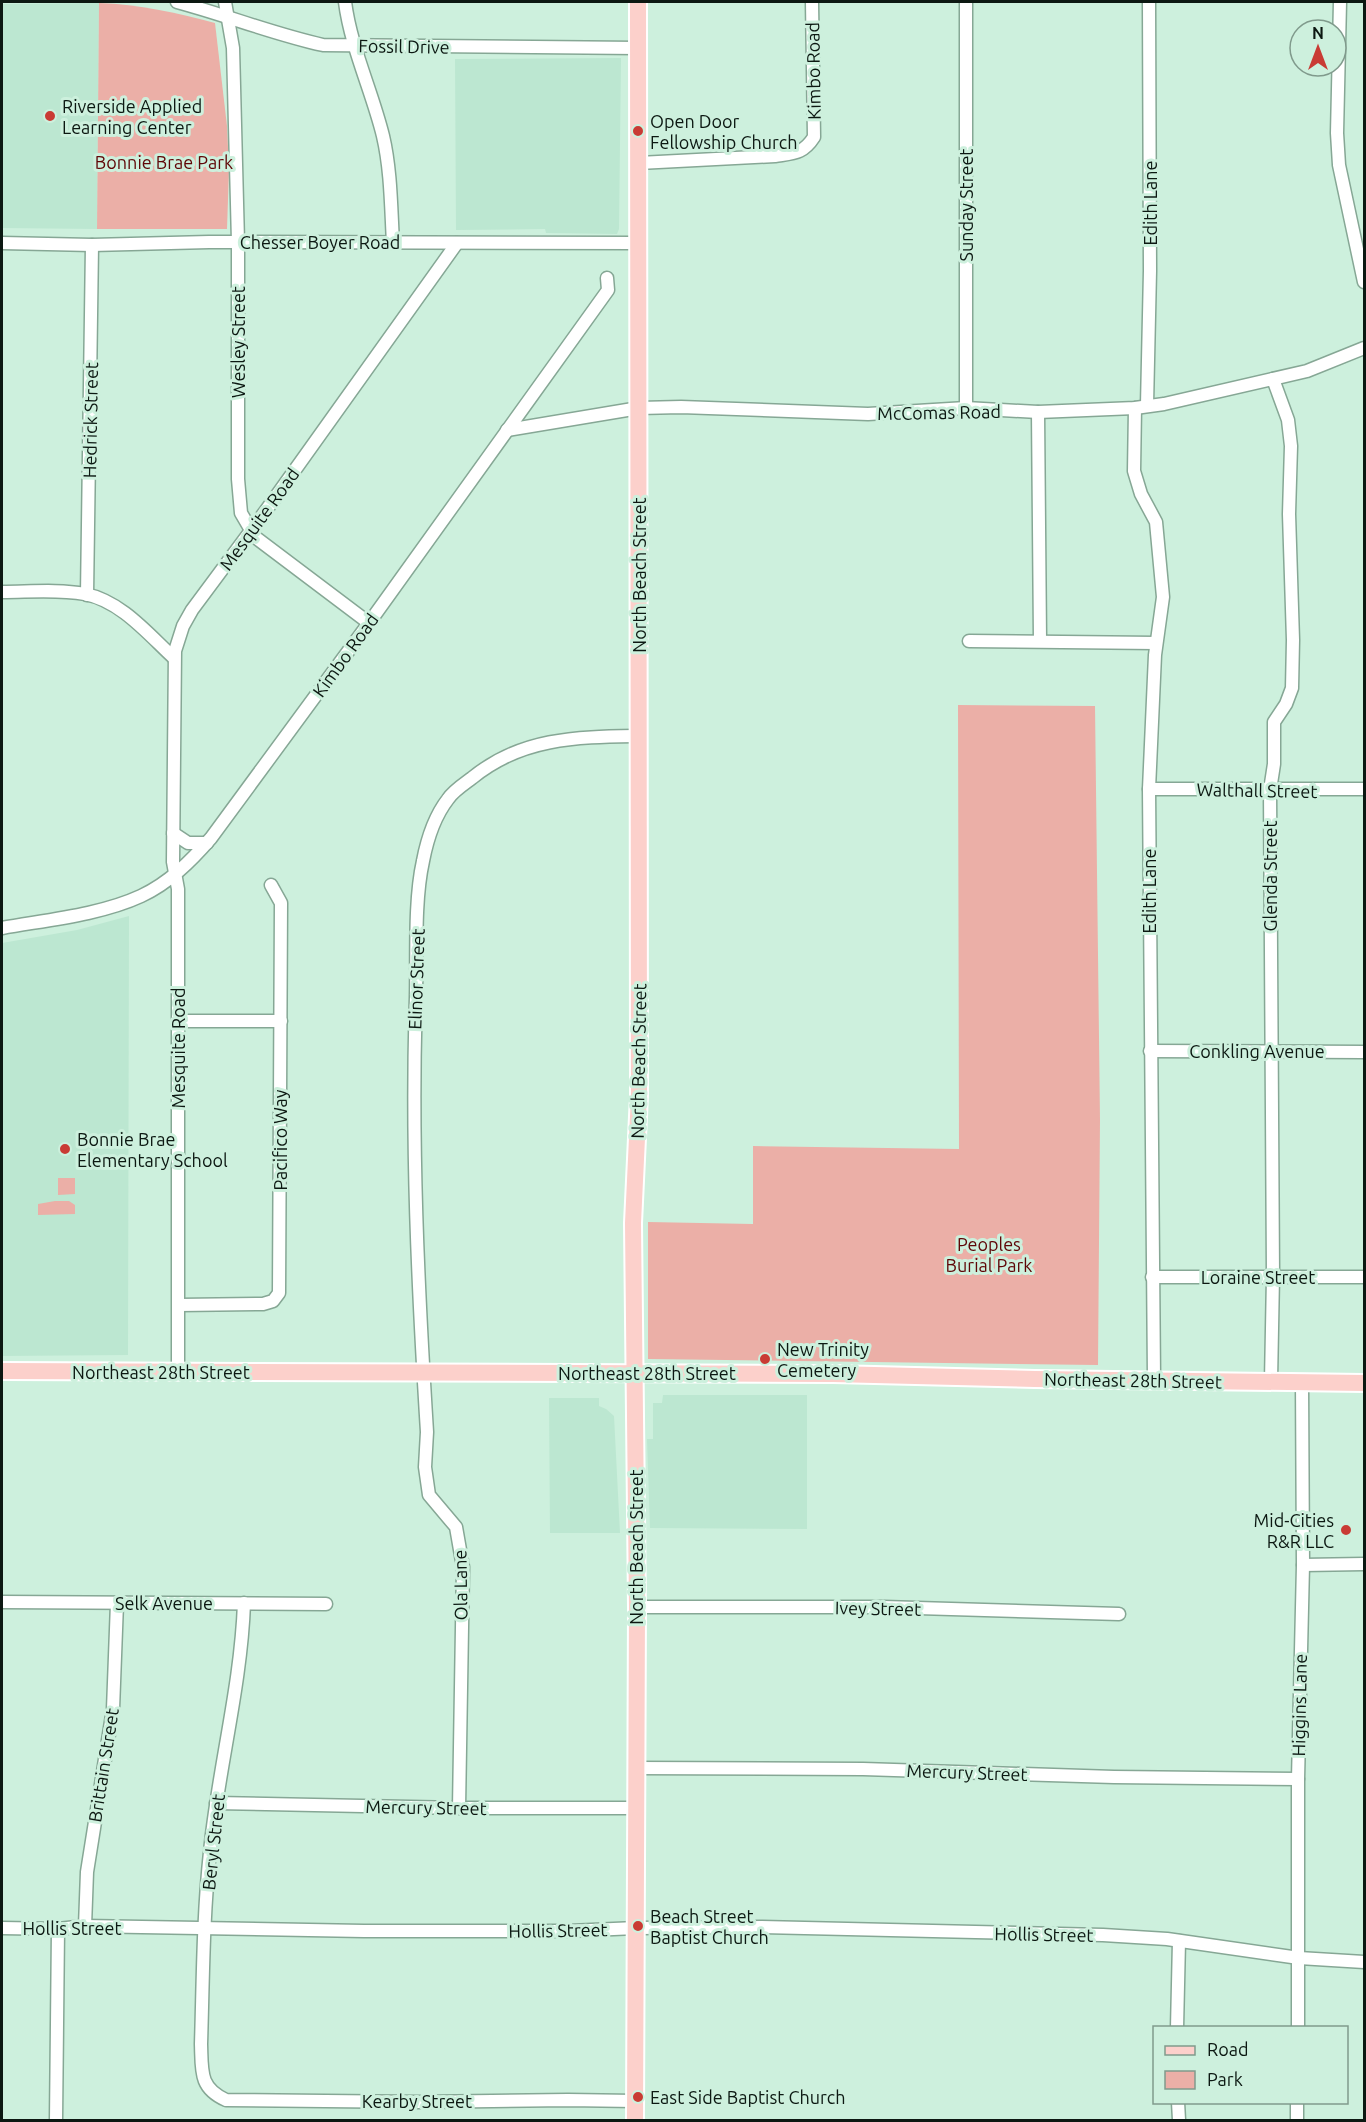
<svg xmlns="http://www.w3.org/2000/svg" width="1366" height="2122" viewBox="0 0 1366 2122" font-family="Ubuntu,sans-serif">
<style>
.built{fill:#bce7d1}
.green{fill:#ebafa7}
.lines{fill:none;stroke-linecap:round;stroke-linejoin:round}
.minor-casing{stroke:#86a795;stroke-width:15}
.major-casing{stroke:#fff;stroke-width:20}
.minor{stroke:#fff;stroke-width:12}
.major{stroke:#fcd0cb;stroke-width:16}
.poi-dot{fill:#c93b34;stroke:#cdf0dd;stroke-width:2}
.labels{text-anchor:middle;dominant-baseline:central;stroke-width:6;stroke-linejoin:round;paint-order:stroke}
.street-label{font-size:18px;fill:#0c1812;stroke:#cdf0dd}
.poi-label{font-size:18px;fill:#0c1812;stroke:#cdf0dd;text-anchor:start}
.park-label{font-size:18px;fill:#5f0607;stroke:#cdf0dd}
</style>
<rect width="100%" height="100%" fill="#cdf0dd"/>
<!-- built -->
<g class="built">
<polygon points="99,3 97,229 2,228 2,4"/>
<polygon points="621,58 619,229 617,234 546,233 545,229 456,230 455,59"/>
<polygon points="129,916 128,1355 2,1356 2,943 77,930"/>
<polygon points="663,1395 807,1395 807,1529 650,1528 647,1439 653,1439 653,1403 662,1403"/>
<polygon points="549,1398 599,1398 599,1406 606,1409 614,1416 620,1533 550,1533"/>
</g>
<!-- green -->
<g class="green">
<path d="M99,3C139,4 177,13 215,23L227,126L229,170L227,229H97Z"/>
<polygon points="958,705 1095,706 1100,1120 1098,1365 648,1359 648,1222 753,1224 753,1146 959,1149"/>
<polygon points="58,1178 75,1178 75,1194 58,1195"/>
<polygon points="55,1201 69,1201 75,1205 75,1214 38,1215 38,1204"/>
</g>
<g class="lines">
<defs>
<g id="minor">
<path d="M177,2C226,15 273,34 323,45L638,48"/>
<polyline points="225,2 233,48 238,242 238,479 241,513 255,537 369,623"/>
<path d="M345,2C351,48 372,91 383,136C391,170 391,208 393,243"/>
<polyline points="1340,2 1337,133 1339,165 1364,282"/>
<path d="M639,163L775,156C794,153 803,154 814,137L812,2"/>
<polyline points="2,243 92,245 209,242 639,243"/>
<polyline points="1147,405 1150,271 1149,2"/>
<polyline points="966,408 966,2"/>
<polyline points="1135,408 1134,471 1141,494 1156,522 1163,597 1155,655 1149,789 1154,1379"/>
<polyline points="1038,412 1040,640"/>
<polyline points="507,430 639,408 681,407 868,414 966,408 1038,412 1135,408 1164,404 1307,371 1364,348"/>
<path d="M2,592C29,592 58,589 85,594C121,601 148,634 174,658"/>
<polyline points="87,595 92,245"/>
<polyline points="969,641 1156,643"/>
<polyline points="1149,789 1364,789"/>
<polyline points="173,833 188,843 207,843"/>
<path d="M2,928C46,920 100,915 141,896C169,883 191,861 211,838L369,623L608,290L607,278"/>
<polyline points="178,1021 281,1021"/>
<polyline points="1150,1051 1364,1052"/>
<polyline points="1152,1277 1364,1277"/>
<polyline points="179,1305 263,1304 273,1301 279,1293 281,903 271,885"/>
<polyline points="178,1372 178,889 173,862 175,651 183,626 192,610 267,509 457,243"/>
<polyline points="1271,1381 1273,1276 1270,790 1274,764 1274,722 1286,704 1292,688 1293,640 1289,514 1291,446 1288,420 1273,379"/>
<polyline points="1303,1565 1364,1564"/>
<polyline points="2,1602 326,1604"/>
<path d="M244,1603C241,1687 218,1769 210,1852C203,1916 203,1980 201,2044C202,2071 199,2088 226,2100L420,2102L568,2100L635,2101"/>
<polyline points="637,1607 884,1607 1119,1614"/>
<polyline points="636,1768 863,1769 1114,1777 1298,1779"/>
<polyline points="216,1803 459,1808 636,1808"/>
<path d="M459,1808L463,1567L456,1527L429,1495L425,1467L427,1432C418,1288 411,1142 416,997C417,956 414,901 423,861C427,840 434,817 448,799C453,791 464,784 472,778C522,737 578,737 639,736"/>
<polyline points="85,1926 87,1872 113,1709 117,1603"/>
<polyline points="2,1928 58,1929 85,1926 364,1931 569,1931 636,1928 762,1927 1103,1935 1167,1939 1299,1958 1364,1962"/>
<polyline points="1177,2028 1179,1941"/>
<polyline points="1298,2028 1298,1779 1303,1565 1302,1382"/>
<polyline points="1178,2102 1179,2120"/>
<polyline points="56,2120 58,1929"/>
<polyline points="1297,2120 1297,2102"/>
</g>
<g id="major">
<polyline points="2,1371 833,1374 1035,1379 1364,1383"/>
<polyline points="635,2120 637,1607 633,1223 639,1095 638,2"/>
</g>
</defs>
<!-- minor casing -->
<use href="#minor" class="minor-casing"/>
<!-- major casing -->
<use href="#major" class="major-casing"/>
<!-- minor -->
<use href="#minor" class="minor"/>
<!-- major -->
<use href="#major" class="major"/>
</g>
<!-- markers -->
<g class="poi-dot">
<circle cx="50" cy="116" r="6"/>
<circle cx="638" cy="131" r="6"/>
<circle cx="65" cy="1149" r="6"/>
<circle cx="765" cy="1359" r="6"/>
<circle cx="1346" cy="1530" r="6"/>
<circle cx="638" cy="1926" r="6"/>
<circle cx="638" cy="2097" r="6"/>
</g>
<g class="labels">
<!-- street labels -->
<g class="street-label">
<text transform="translate(404 46) rotate(1)">Fossil Drive</text>
<text transform="translate(813 71) rotate(-91)">Kimbo Road</text>
<text transform="translate(1150 203) rotate(-90)">Edith Lane</text>
<text transform="translate(966 205) rotate(-90)">Sunday Street</text>
<text x="320" y="242">Chesser Boyer Road</text>
<text transform="translate(238 342) rotate(-90)">Wesley Street</text>
<text transform="translate(939 412) rotate(-1)">McComas Road</text>
<text transform="translate(90 420) rotate(-89)">Hedrick Street</text>
<text transform="translate(259 519) rotate(-54)">Mesquite Road</text>
<text transform="translate(639 575) rotate(-90)">North Beach Street</text>
<text transform="translate(345 655) rotate(-54)">Kimbo Road</text>
<text transform="translate(1257 790) rotate(1)">Walthall Street</text>
<text transform="translate(1270 876) rotate(-90)">Glenda Street</text>
<text transform="translate(1149 891) rotate(-90)">Edith Lane</text>
<text transform="translate(416 979) rotate(-88)">Elinor Street</text>
<text transform="translate(178 1048) rotate(-90)">Mesquite Road</text>
<text x="1257" y="1051">Conkling Avenue</text>
<text transform="translate(638 1061) rotate(-89)">North Beach Street</text>
<text transform="translate(280 1140) rotate(-90)">Pacifico Way</text>
<text x="1258" y="1277">Loraine Street</text>
<text x="161" y="1372">Northeast 28th Street</text>
<text x="647" y="1373">Northeast 28th Street</text>
<text transform="translate(1133 1380) rotate(1)">Northeast 28th Street</text>
<text transform="translate(636 1547) rotate(-90)">North Beach Street</text>
<text transform="translate(460 1585) rotate(-91)">Ola Lane</text>
<text x="164" y="1603">Selk Avenue</text>
<text transform="translate(878 1608) rotate(1)">Ivey Street</text>
<text transform="translate(1299 1705) rotate(-89)">Higgins Lane</text>
<text transform="translate(103 1765) rotate(-81)">Brittain Street</text>
<text transform="translate(967 1772) rotate(2)">Mercury Street</text>
<text transform="translate(426 1807) rotate(1)">Mercury Street</text>
<text transform="translate(213 1842) rotate(-84)">Beryl Street</text>
<text x="72" y="1928">Hollis Street</text>
<text transform="translate(558 1930) rotate(-1)">Hollis Street</text>
<text transform="translate(1044 1934) rotate(1)">Hollis Street</text>
<text x="417" y="2101">Kearby Street</text>
</g>
<!-- poi labels -->
<g class="poi-label">
<text x="62" y="106">Riverside Applied<tspan x="62" dy="21">Learning Center</tspan></text>
<text x="650" y="121">Open Door<tspan x="650" dy="21">Fellowship Church</tspan></text>
<text x="77" y="1139">Bonnie Brae<tspan x="77" dy="21">Elementary School</tspan></text>
<text x="777" y="1349">New Trinity<tspan x="777" dy="21">Cemetery</tspan></text>
<text x="1334" y="1520" text-anchor="end">Mid-Cities<tspan x="1334" dy="21">R&amp;R LLC</tspan></text>
<text x="650" y="1916">Beach Street<tspan x="650" dy="21">Baptist Church</tspan></text>
<text x="650" y="2097">East Side Baptist Church</text>
</g>
<!-- park labels -->
<g class="park-label">
<text x="164" y="162">Bonnie Brae Park</text>
<text x="989" y="1244">Peoples<tspan x="989" dy="21">Burial Park</tspan></text>
</g>
</g>
<!-- border -->
<rect width="1366" height="2122" fill="none" stroke="#0c1812" stroke-width="6"/>
<!-- legend -->
<rect x="1153" y="2026" width="195" height="78" fill="#cdf0dd" stroke="#809a8c" stroke-width="1.5"/>
<rect x="1165" y="2046" width="30" height="9" fill="#fcd0cb" stroke="#809a8c" stroke-width="1.5"/>
<text x="1207" y="2056" font-size="18" fill="#0c1812">Road</text>
<rect x="1165" y="2071" width="30" height="18" fill="#ebafa7" stroke="#809a8c" stroke-width="1.5"/>
<text x="1207" y="2086" font-size="18" fill="#0c1812">Park</text>
<!-- north arrow -->
<g transform="translate(1318 48)"><circle r="28" fill="#cdf0dd" stroke="#809a8c" stroke-width="1.5"/>
<path d="M0-4.5L10 22L0 15L-10 22Z" fill="#c93b34"/>
<text y="-9" font-size="16" font-weight="bold" text-anchor="middle" fill="#0c1812">N</text>
</g>
</svg>
